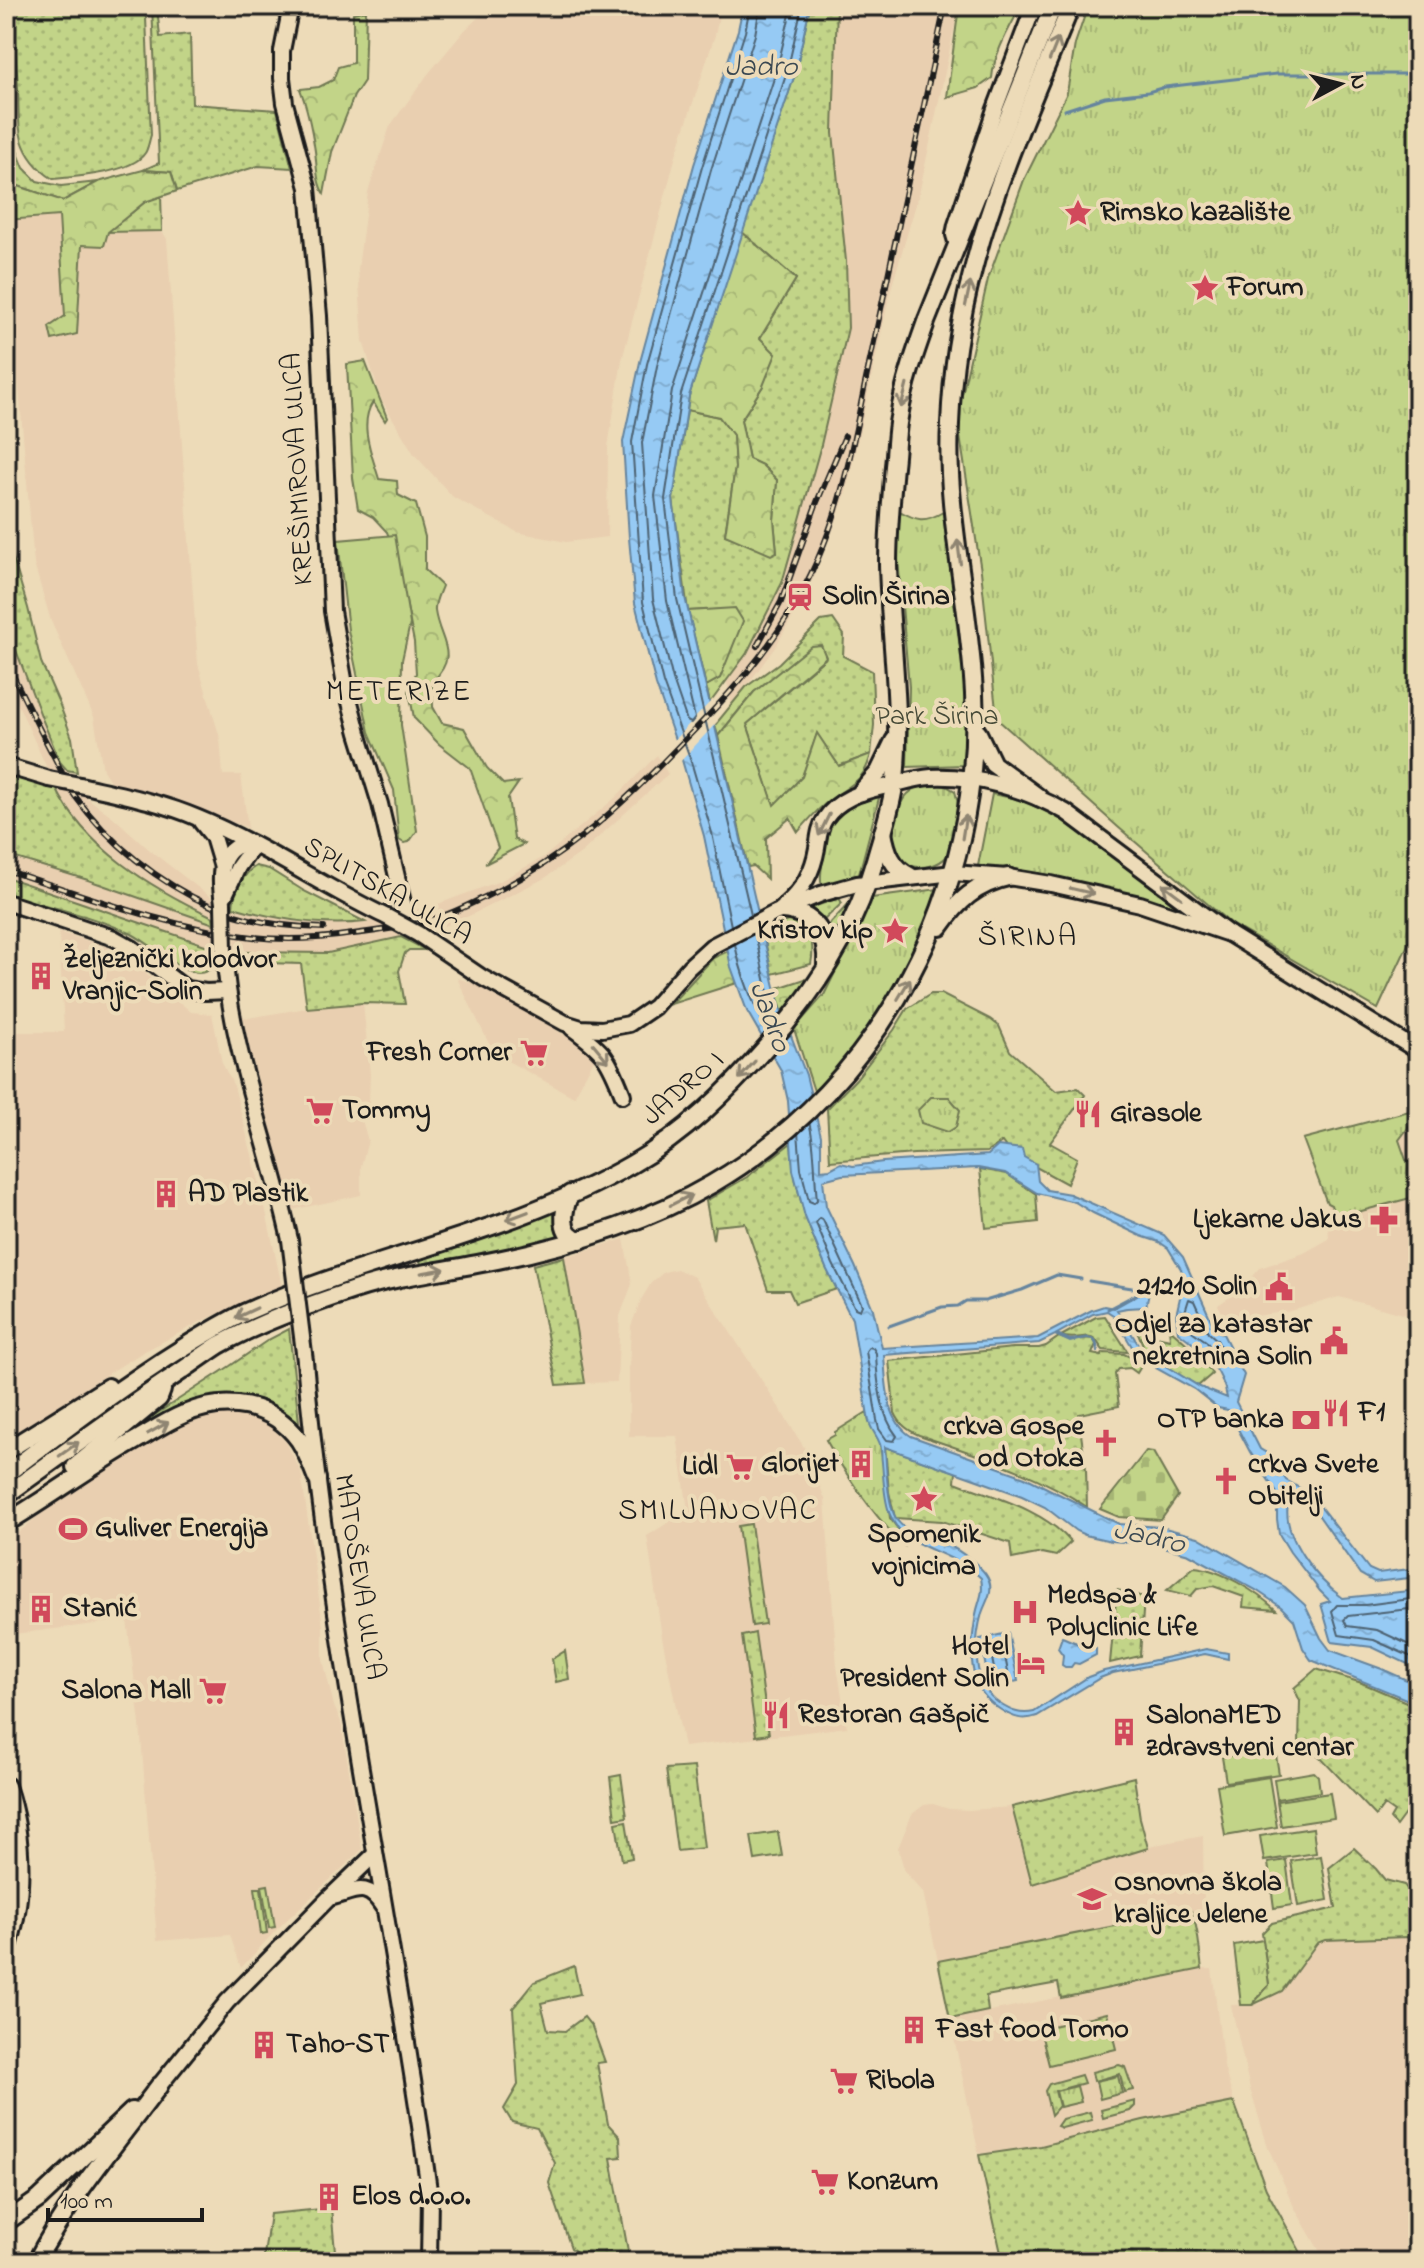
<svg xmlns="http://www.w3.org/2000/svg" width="1424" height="2268" viewBox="0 0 1424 2268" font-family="'Indie Flower',sans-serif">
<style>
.built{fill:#e9cfb0}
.grass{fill:url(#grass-dots);stroke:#6f7852;stroke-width:2}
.forest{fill:url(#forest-crowns);stroke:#6f7852;stroke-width:2}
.cemetery{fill:url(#cemetery-stones);stroke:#6f7852;stroke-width:2}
.park{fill:url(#park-tufts);stroke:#6f7852;stroke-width:2}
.pitch{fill:#c2d488;stroke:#6f7852;stroke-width:2}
.water{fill:url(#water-ripples);stroke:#65849e;stroke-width:2;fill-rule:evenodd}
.pier{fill:#eddbb8}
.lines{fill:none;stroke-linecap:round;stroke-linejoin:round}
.shore{stroke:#4d6272;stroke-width:2}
.stream{stroke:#65849e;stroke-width:3}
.major-casing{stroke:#1c1c1c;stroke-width:20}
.highway-casing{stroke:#1c1c1c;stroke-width:22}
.major{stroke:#eddbb8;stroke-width:14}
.highway{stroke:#eddbb8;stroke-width:16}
.rail-casing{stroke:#1c1c1c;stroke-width:6}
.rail{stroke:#eddbb8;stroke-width:3;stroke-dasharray:9;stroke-linecap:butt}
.major-bridge-casing{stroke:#1c1c1c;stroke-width:20;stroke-linecap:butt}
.major-bridge{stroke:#eddbb8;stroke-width:14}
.oneway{stroke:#8f8572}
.labels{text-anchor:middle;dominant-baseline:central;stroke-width:8;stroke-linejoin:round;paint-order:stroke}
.poi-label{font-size:28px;font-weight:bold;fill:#1c1c1c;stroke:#eddbb8;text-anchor:start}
.street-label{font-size:28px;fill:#1c1c1c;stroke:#eddbb8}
.park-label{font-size:28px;fill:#464a37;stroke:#eddbb8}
.water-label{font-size:30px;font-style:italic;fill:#3a4852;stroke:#eddbb8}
.neighbourhood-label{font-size:30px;letter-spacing:2px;fill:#1c1c1c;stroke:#eddbb8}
</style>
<defs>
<pattern id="grass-dots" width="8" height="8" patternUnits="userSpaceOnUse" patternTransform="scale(2)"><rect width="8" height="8" fill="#c2d488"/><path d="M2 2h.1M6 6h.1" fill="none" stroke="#a6b575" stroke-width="1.8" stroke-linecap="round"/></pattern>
<pattern id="forest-crowns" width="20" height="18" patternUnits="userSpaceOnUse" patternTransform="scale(2)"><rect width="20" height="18" fill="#c2d488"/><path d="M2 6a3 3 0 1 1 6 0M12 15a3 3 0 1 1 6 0" fill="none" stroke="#a6b575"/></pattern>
<pattern id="cemetery-stones" width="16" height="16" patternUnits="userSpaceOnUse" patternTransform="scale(2)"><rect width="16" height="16" fill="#c2d488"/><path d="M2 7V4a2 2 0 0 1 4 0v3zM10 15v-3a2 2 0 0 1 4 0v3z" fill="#a6b575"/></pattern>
<pattern id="park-tufts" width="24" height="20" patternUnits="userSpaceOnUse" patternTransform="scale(2)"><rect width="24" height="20" fill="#c2d488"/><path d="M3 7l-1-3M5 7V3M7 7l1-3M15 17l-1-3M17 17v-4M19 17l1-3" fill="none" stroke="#a6b575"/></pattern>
<pattern id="water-ripples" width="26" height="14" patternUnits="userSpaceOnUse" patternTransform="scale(2)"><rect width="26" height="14" fill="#96caf4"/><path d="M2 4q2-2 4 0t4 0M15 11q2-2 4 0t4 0" fill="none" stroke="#81add1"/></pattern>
</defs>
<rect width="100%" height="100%" fill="#eddbb8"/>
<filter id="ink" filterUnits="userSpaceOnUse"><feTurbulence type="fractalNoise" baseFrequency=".0125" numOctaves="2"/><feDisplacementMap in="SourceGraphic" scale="16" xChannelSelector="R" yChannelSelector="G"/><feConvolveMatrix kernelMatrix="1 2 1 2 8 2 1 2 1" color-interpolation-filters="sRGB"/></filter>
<g filter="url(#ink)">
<!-- built -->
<g class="built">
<polygon points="490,6 721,6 715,35 676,155 622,360 608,447 607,537 566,542 517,532 453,497 414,454 381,399 363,341 358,269 368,192 390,126 428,74 465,30"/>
<polygon points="837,6 959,6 919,194 891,289 846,493 834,527 808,590 776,646 732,706 727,682 747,653 782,583 821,445 848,328 846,261 833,133"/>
<polygon points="59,216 65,316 77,334 81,245 104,246 107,232 162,231 167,239 198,664 220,738 223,775 241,775 248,828 185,804 112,784 103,770 94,717 51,621 34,564 16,354 6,332 6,220"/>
<polygon points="6,624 43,721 61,762 86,797 113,817 152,852 213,899 213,917 174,898 141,878 87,833 61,799 6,678"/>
<polygon points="657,755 668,774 581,853 545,878 459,921 429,931 419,924 411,910 430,907 500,881 544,857 615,798"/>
<polygon points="6,855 88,880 214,924 214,948 6,877"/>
<polygon points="233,907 263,915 342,924 379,919 401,937 328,953 235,952"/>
<polygon points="59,932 108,947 138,967 191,1012 212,1014 222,1063 234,1086 263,1197 282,1287 206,1319 145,1351 93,1383 6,1442 6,997 12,1032 64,1032"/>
<polygon points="457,978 479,985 597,1054 574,1097 502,1058 492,1050"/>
<polygon points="363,1003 370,1074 369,1102 362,1120 368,1141 361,1166 361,1195 292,1210 249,1047 243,1016 248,1018 307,1008"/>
<polygon points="1411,1124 1412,1126 1418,1124 1418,1165 1406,1160 1399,1140"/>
<polygon points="1418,1196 1418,1318 1339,1297 1291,1311 1242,1318 1228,1323 1218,1305 1243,1288 1260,1268 1304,1253 1329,1239 1327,1203 1347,1215"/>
<polygon points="624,1239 632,1284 620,1316 617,1382 585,1383 564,1257"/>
<polygon points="677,1269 694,1277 772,1396 805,1449 825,1499 837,1666 847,1727 684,1747 662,1637 647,1536 688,1510 677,1436 629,1436 629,1369 631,1326 641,1300 651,1283 664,1272"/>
<polygon points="215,1411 249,1415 269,1425 286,1442 301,1472 323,1626 323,1660 334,1706 341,1722 362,1850 278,1928 241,1968 230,1935 157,1941 140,1724 127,1620 6,1635 6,1543 51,1505 107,1463 186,1420"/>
<polygon points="933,1804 949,1809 969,1810 1012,1807 1032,1884 1160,1844 1203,1836 1204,1909 938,1961 923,1892 905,1872 898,1848 912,1814 924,1805"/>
<polygon points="1418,1903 1418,2262 1326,2262 1294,2207 1268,2147 1250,2089 1231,2005 1260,2004 1277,1990 1273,1933"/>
<polygon points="1202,1969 1212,1969 1224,2067 1234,2102 1143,2120 1041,2146 979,2155 950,2019"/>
</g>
<!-- grass -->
<g class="grass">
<path d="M11,6H143L146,18L151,135C149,141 148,149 145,153C132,173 76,177 53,179C39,170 27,156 22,140C17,123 19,106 18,89C17,61 12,34 11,6Z"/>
<polygon points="152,6 157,6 160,37 190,34 192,104 277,110 292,168 258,166 177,191 171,172 143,170 159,163"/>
<polygon points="810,6 837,6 833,133 846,261 848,328 821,445 782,583 747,653 710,703 706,686 720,678 735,609 688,611 673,499 687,410 719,417 733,435 735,468 725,535 777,552 774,520 777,480 762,465 749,459 741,420 763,386 760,338 796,279 742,232 795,74"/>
<polygon points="6,78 8,128 24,168 37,181 61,186 98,182 63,201 6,182"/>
<polygon points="161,195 162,231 107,232 145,202"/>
<polygon points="6,416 11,505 7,517 10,548 28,608 41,662 59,703 72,738 77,772 67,770 60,762 43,721 6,624"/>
<polygon points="833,619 844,635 843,656 872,671 874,725 871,754 839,766 817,734 802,777 774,806 747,724 826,658 754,692 718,736 715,725 746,687 779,663 821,621"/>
<path d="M6,773L55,786C85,849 152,888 213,917L214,924L88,880L6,855Z"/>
<path d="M256,866L269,869L304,891L365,922C321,927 275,919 233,907C234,893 243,873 256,866Z"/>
<path d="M6,877L214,948L216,965C209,971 201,975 193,972C170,965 152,944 130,933C91,915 47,907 6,894Z"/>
<polygon points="839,898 842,903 822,922 807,911 807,909"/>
<polygon points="851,901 852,902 832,943 825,929"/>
<path d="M790,920C811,926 815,944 811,964L772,974L763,931Z"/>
<polygon points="401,937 426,950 409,950 405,953 399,971 405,1004 363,1003 307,1008 301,964 265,963 235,957 235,952 328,953"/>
<polygon points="931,994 941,994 990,1019 999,1026 1010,1051 1056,1091 1078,1088 1085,1095 1050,1143 1077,1158 1067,1184 1010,1153 1002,1142 987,1152 914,1154 830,1161 827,1109 856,1079 894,1030 907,1009"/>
<path d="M791,1143C794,1195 813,1243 837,1289L795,1303L789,1290H768L745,1223L715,1226L713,1240L706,1201L747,1177Z"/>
<polygon points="980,1169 1007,1174 1036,1194 1038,1222 986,1228"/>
<polygon points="556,1210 555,1225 561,1235 500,1251 421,1264 419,1255"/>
<polygon points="564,1257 585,1383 557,1385 533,1265"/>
<path d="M1105,1316L1128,1352L1103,1350C1100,1347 1098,1342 1095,1339C1087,1332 1075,1342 1061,1336L1096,1317Z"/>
<path d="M1134,1323L1149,1327L1151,1335L1170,1339L1169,1328C1185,1342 1201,1355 1212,1374L1198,1386L1147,1355Z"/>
<path d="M289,1329L299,1422C283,1416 271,1403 254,1399C225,1391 195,1398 169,1413C158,1419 147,1427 136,1431V1427L230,1366L268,1340Z"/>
<path d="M1059,1337C1076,1345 1079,1336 1093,1339L1096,1344L1092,1354L1102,1356L1103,1353L1124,1354L1143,1363L1137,1373L1130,1368L1119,1369L1115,1374L1119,1406L1079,1414V1420L1072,1421L1074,1427H1080L1086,1469L1087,1507C1036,1472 976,1455 919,1435C907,1430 900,1424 895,1413L889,1361L1013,1348H1039L1046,1346Z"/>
<path d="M885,1447L956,1472L955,1482C994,1497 1043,1509 1071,1542L1056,1556L1042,1553L1012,1559L1010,1543L942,1521L895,1518L889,1492Z"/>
<polygon points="751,1524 765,1624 752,1626 738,1526"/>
<path d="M1194,1567C1220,1569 1257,1592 1276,1610L1243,1607L1244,1597L1213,1586L1197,1589L1191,1596L1167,1590Z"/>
<polygon points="1117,1590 1144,1597 1140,1656 1110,1663"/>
<polygon points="755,1633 769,1734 756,1736 742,1636"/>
<polygon points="1316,1669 1362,1683 1418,1707 1418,1796 1396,1826 1390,1819 1394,1812 1384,1805 1376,1816 1318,1755 1299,1745 1300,1701 1294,1688"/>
<polygon points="694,1767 704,1848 677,1851 666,1769"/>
<polygon points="621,1775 627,1817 615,1819 610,1777"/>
<polygon points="1134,1777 1140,1818 1148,1848 1032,1884 1012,1807"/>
<polygon points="626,1821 632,1858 622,1860 616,1823"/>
<polygon points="1354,1848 1376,1869 1385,1880 1404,1885 1418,1903 1418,1945 1407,1937 1325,1940 1317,1943 1282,1991 1252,2005 1269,1985 1262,1933 1272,1923 1336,1908 1329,1868"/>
<path d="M1191,1911C1199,1929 1199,1950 1202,1969L1061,1998L1058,1983L986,1996L988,2011L950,2019L938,1961Z"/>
<polygon points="574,1966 580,1994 541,2003 548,2030 565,2031 584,2017 592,2027 605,2062 597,2063 608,2124 620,2137 621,2157 611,2158 630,2262 591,2262 571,2248 549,2183 555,2163 537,2128 512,2122 504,2109 518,2085 513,2008 534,1982"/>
<polygon points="1119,2065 1125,2067 1133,2090 1124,2092 1120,2074 1094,2081 1092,2072"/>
<polygon points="1081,2075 1084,2083 1055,2091 1059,2106 1051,2115 1045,2091 1049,2084"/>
<polygon points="1135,2101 1135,2106 1130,2111 1103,2118 1101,2110"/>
<polygon points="1234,2102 1266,2189 1306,2262 1003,2262 979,2155 1041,2146 1143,2120"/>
<polygon points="1090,2112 1092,2120 1062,2128 1057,2126 1062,2119"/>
<polygon points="331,2208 336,2262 263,2262 270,2214"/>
</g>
<!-- forest -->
<g class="forest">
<path d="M959,6H1021C1009,29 994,53 992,78L978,88L947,97Z"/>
<path d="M366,10L364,81L354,96L332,152L324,194C316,182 317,165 315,151C312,131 308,109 300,89L319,87L333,80L338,67L353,63V13Z"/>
<polygon points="143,170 171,172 177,191 145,202 108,232 104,246 82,245 77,334 52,340 49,327 65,316 59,216 6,220 6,182 63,201 98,182"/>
<polygon points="742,232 796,279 760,338 776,354 763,386 741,420 749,459 762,465 777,480 774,520 777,552 771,555 725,535 735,468 733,435 719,417 687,410 689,396"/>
<path d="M365,361L387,418L385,421L373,402C358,424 372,455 379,479L397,481L398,495L416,504L425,537V570L442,586C439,594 434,603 435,611C439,641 461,654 432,682L433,707L442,723L464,728L487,768L503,784L519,782L508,798L514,839L524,844L485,864L498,848L470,768L439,744L414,718L409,691L416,673L414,642L398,562L387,532L373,517L358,509L353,478L347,364Z"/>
<polygon points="735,608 743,621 720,678 706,686 688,611"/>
<path d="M821,645L826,657L747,724L774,805L802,777L817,733L839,766L871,754C864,782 851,784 830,800C818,808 808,821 798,832L790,818L766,838L767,879L753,866L748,867L718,736L754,692L811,646Z"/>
<polygon points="728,951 737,983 671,1004 713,958"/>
<polygon points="805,979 806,982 783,1014 775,989"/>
</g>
<!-- cemetery -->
<polygon class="cemetery" points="1146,1451 1153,1452 1178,1496 1161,1520 1119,1517 1100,1509"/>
<!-- park -->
<g class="park">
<polygon points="1088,6 1418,6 1418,923 1378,1009 1231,924 1118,827 997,719 981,571 957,417 988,279 1024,180 1067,93 1075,44"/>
<path d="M898,510C917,521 924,523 943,512L967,705L965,765L907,767L909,687L896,536Z"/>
<path d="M939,782L955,791C959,804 959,813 956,827C955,837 954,848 947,856C932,874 890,870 891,842C891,832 896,821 898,812C903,791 919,784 939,782Z"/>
<path d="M880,794L858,878L825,885L821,882C820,871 823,860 825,849C831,811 843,803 880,794Z"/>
<polygon points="992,794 1023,800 1064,821 1107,852 1185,913 1056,879 978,866"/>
<polygon points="938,889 939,892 898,985 851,1054 814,1091 794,1029 824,995 872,898"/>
<polygon points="931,1097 949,1097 960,1110 956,1127 948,1132 921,1123 918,1110"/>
<polygon points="1413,1110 1411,1124 1399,1140 1406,1160 1418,1165 1418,1196 1335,1218 1331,1205 1327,1203 1303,1139"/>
<path d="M867,1412L869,1422L880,1442L890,1518L901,1533L904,1545C873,1516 848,1478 826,1440L835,1435V1432Z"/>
<polygon points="565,1651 569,1679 556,1682 552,1659"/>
<polygon points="1263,1940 1269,1985 1252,2005 1241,2005 1234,1945"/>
<polygon points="1118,2076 1122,2093 1100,2099 1096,2081"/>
<polygon points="1077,2086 1081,2102 1060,2107 1056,2091"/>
</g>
<!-- pitch -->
<g class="pitch">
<polygon points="395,535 410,624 402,660 401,725 417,831 409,842 404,843 399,840 394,790 369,732 348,630 338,540"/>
<polygon points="1275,1749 1279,1774 1226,1782 1222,1757"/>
<polygon points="1314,1772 1318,1776 1320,1792 1277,1799 1274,1779"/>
<polygon points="1269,1777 1277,1827 1225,1836 1217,1785"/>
<polygon points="1330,1793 1334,1818 1281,1826 1277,1801"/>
<polygon points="1313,1828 1316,1853 1264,1861 1260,1836"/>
<polygon points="778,1832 782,1856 755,1860 751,1836"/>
<polygon points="1321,1856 1328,1900 1298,1906 1291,1861"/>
<polygon points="1286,1860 1292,1905 1274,1908 1268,1863"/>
<polygon points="268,1885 275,1927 269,1928 262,1886"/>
<polygon points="255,1888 261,1888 267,1933 261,1934"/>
<polygon points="1107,2013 1116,2049 1049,2065 1040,2029"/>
</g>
<!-- water -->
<g class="water">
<path d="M743,6H810L795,74L689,396L673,499L685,597L779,1004L806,1075L821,1136V1170L830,1169L841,1163L853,1166L883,1162L988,1155L998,1146L1022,1149L1024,1157L1036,1164L1038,1181L1047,1190L1070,1194L1164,1235L1183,1257L1215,1329L1223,1334L1244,1375L1236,1402L1260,1449L1270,1455L1286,1480L1311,1495L1369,1569L1378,1573L1418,1568V1577L1374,1582L1360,1574L1312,1506L1294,1499L1288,1504C1282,1537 1317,1580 1343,1598L1418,1590V1669L1372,1647L1332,1642L1321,1604L1330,1601L1320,1591L1290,1552L1279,1534L1277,1519V1493L1250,1452L1228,1410L1218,1408L1194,1389L1145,1362L1134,1350L1113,1315L1107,1311L1093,1314L1057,1334L1070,1340C1085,1339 1097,1330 1098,1352H1097L1096,1344L1093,1339L1087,1338L1070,1342L1055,1335L1039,1343L884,1355C886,1383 886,1420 911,1436L1025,1477L1119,1524L1161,1527L1198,1537L1285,1587L1305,1605L1321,1638L1330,1650L1382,1669L1418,1685V1704L1311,1660L1303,1648L1294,1620L1281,1607L1256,1590L1189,1554L1153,1544L1111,1541L1085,1535L1076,1531L1045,1507L1022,1496L885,1447C886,1465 887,1506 897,1520C907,1534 921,1533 934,1538C951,1545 987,1566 990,1584C992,1595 985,1603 982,1613C974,1642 971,1685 1000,1704C1011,1711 1020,1715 1034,1712L1088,1677L1104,1671L1206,1649L1228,1653V1659L1205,1654L1113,1673L1100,1678L1037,1716C1023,1721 1014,1718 1001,1710C965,1688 970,1651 976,1614C979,1599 984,1594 981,1578C962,1560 938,1554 916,1542C883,1526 885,1494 882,1462C881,1457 882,1449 880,1444C877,1436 872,1431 869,1422L852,1319L826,1268L805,1217L793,1170L788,1101L781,1070L747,1011L731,967L704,836L682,760L656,685L635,603L629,538L623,442L640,362L694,165L738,30ZM978,1168L1005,1173L1037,1193L1075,1202L1093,1213L1141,1236L1159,1242L1168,1248L1181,1269L1184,1280L1176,1315L1178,1332C1201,1348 1223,1369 1227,1398L1200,1387L1143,1352L1117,1310L1127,1308L1146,1307L1150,1288L1114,1308L1104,1306L1092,1310L1038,1338L882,1348L873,1309L855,1266L826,1206L823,1180L842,1175Z"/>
<polygon points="1008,1633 1018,1681 990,1687 980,1639"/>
<path d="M1062,1637C1068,1639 1076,1644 1082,1644C1089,1645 1090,1643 1096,1648V1655L1079,1664L1074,1663L1071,1667H1065L1062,1665L1063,1655L1058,1648Z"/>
</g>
<!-- pier -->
<polygon class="pier" points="713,699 718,721 679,763 672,742"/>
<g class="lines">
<!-- shore -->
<g class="shore">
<polyline points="760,6 755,35 711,170 657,366 642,443 653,599 673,680 687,721 691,723 695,718 667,601 655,496 672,391 777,69 792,6"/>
<polyline points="751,915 677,599 665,499 681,394 787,72 802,6"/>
<polyline points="731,926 712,833 690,758 663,683 643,602 632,442 647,364 702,167 745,32 750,6"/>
<polyline points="755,934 771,1006 776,1020"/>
<path d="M735,944C741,975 752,1003 768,1030"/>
<path d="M798,1132L801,1169L809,1201L814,1203L817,1200C814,1174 816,1148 809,1122"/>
<polygon points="819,1218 823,1220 862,1305 860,1310 855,1308 833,1264 816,1223"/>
<polygon points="1189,1299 1194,1301 1208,1332 1217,1340 1222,1351 1220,1355 1216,1355 1206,1341 1186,1327 1184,1315"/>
<path d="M869,1347L873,1348L876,1353C877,1380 880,1415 897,1436L894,1441L887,1440L879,1429L877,1420L866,1351Z"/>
<polyline points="1418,1598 1365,1605 1337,1605 1332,1611 1339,1635 1374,1640 1418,1660"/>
<polyline points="1418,1608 1348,1616 1344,1620 1347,1626 1377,1630 1418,1649"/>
<polygon points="1000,1644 1003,1646 1008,1672 1005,1675 999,1677 995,1674 990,1648 993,1645"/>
</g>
<!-- stream -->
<g class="stream">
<polyline points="1065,110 1105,97 1148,92 1165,87 1277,74 1418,74"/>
<polyline points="1089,1281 1144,1290"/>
<polyline points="1108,1309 1144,1290"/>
<polyline points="889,1326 942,1307 958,1306 966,1301 985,1301 1022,1290 1057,1275 1081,1279"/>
</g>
<defs>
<g id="major">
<polyline points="291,6 282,51 282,78 285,103 308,188 319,316 332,611 344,679 358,733 380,804 405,911"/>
<polyline points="957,245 954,235 956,225 995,109 1034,6"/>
<polyline points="6,766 49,779"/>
<path d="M80,785C119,794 161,802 198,818C264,845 323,887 387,917"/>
<polyline points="201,822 213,837 222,867"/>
<polyline points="225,895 238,867 254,845"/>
<polyline points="6,902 114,938 132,948 186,989 206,992 228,991"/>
<path d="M223,903C219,877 217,850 247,842"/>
<path d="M785,905C803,889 813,872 817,848C819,837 819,828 825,819C838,799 861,792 883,787C898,784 915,778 931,777C977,775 1026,789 1066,812L1229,934L1418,1051"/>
<polyline points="418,934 483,978 565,1023 581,1028 602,1029 629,1024 654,1007 689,967 712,946 775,913 821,894 857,884 953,873 1008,877 1051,884 1140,904 1229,934"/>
<path d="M224,950C230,1049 269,1143 290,1240"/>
<path d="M572,1028C605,1052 608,1057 623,1095"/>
<path d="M305,1361C328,1618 382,1871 420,2126L430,2197L429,2262"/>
<path d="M333,1897C356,1891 367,1881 383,1907"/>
<polyline points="159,2086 227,2002 329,1898 375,1854"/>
</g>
<g id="highway">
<polyline points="978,733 993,764 1038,797"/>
<polyline points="861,792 879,772 894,741"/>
<path d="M883,832C886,851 892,868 910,876"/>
<path d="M782,910C816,913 828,935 826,966"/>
<path d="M940,927C958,901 976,884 1008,877"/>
<path d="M570,1194C563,1210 558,1236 581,1240"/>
<polyline points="6,1451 108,1387"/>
<polyline points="75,1467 159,1398 162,1390"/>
<path d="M6,1474C63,1431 120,1387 181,1349C202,1336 223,1323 246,1312C371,1256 511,1234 632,1164C685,1134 728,1091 768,1045C815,992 855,929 875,860C882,835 892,807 895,780C902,708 890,638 888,565C888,532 891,500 894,466C896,450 896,433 899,417C904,384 915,353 926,322L1053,6"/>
<path d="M6,1495C60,1456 113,1417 168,1380C185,1369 202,1356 219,1345C261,1322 309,1305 354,1290C394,1277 435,1272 477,1264C558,1249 640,1226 712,1184C883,1084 983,890 974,694C970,605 945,513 950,424C952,373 960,319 973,270C996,179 1036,92 1071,6"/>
<path d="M6,1523C50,1497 91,1466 135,1441C151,1432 167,1421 184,1414C225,1396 272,1403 299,1440C307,1452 312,1466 317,1479"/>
<path d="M6,1786C24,1838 24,1899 6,1952"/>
<polyline points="6,2222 39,2199 132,2111"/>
<path d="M36,2262C67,2201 118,2141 159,2086"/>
</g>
</defs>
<!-- major casing -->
<use href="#major" class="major-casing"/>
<!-- highway casing -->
<use href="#highway" class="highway-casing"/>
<!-- major -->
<use href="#major" class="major"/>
<!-- highway -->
<use href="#highway" class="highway"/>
<defs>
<g id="rail">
<polyline points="757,646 781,602 817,502 845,436"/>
<path d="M6,661C21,692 36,723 52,753C60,767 66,783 75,796C109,843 158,882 211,906C246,922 286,927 324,928"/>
<path d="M6,870C87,896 168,928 253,937C286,941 320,939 353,934C379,931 405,927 430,920C450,915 468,905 487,896C560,861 614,813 670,755C736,688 789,633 824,544C848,484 857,418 871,356C896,239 920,122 945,6"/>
</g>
</defs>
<!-- rail casing -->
<use href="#rail" class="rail-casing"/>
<!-- rail -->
<use href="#rail" class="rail"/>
<defs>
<g id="major-bridge">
<polyline points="49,779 80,785"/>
<polyline points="223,903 224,950"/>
<polyline points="387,917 418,934"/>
<polyline points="290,1240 305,1361"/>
</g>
</defs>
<!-- major-bridge casing -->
<use href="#major-bridge" class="major-bridge-casing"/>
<!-- major-bridge -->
<use href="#major-bridge" class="major-bridge"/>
</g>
<!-- one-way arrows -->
<defs><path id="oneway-shaft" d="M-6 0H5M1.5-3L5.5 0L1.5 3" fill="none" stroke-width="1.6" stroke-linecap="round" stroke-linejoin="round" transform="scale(2)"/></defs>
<g class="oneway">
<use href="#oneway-shaft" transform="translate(1054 49) rotate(-68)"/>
<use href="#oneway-shaft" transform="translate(968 294) rotate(-78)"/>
<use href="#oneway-shaft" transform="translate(904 396) rotate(104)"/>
<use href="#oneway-shaft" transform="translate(959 552) rotate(-97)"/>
<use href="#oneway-shaft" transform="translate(824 825) rotate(116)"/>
<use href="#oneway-shaft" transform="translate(964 827) rotate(-81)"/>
<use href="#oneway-shaft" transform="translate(1082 891) rotate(13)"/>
<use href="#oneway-shaft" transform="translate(1172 891) rotate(-143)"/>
<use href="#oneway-shaft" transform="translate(904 989) rotate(-59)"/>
<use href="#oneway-shaft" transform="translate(601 1053) rotate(50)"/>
<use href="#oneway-shaft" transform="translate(747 1070) rotate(132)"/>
<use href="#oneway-shaft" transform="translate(681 1200) rotate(-27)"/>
<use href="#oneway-shaft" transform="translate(517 1216) rotate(159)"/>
<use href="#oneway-shaft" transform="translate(433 1271) rotate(-10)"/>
<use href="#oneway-shaft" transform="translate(246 1313) rotate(155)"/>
<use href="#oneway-shaft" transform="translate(158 1428) rotate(-29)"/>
<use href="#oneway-shaft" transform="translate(69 1449) rotate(-36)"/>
</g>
</g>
<!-- icons -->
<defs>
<symbol id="sight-bare" viewBox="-9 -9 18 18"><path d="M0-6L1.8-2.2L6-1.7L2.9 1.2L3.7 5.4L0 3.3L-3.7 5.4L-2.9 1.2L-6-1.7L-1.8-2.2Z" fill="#d1495b" stroke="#eddbb8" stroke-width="2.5" paint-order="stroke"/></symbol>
<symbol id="station-bare" viewBox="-9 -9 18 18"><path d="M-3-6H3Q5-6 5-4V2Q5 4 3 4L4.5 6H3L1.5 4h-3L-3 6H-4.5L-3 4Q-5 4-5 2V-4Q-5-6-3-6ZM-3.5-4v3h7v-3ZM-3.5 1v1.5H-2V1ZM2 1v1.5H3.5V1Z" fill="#d1495b" stroke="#eddbb8" stroke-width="2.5" paint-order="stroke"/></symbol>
<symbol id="building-bare" viewBox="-9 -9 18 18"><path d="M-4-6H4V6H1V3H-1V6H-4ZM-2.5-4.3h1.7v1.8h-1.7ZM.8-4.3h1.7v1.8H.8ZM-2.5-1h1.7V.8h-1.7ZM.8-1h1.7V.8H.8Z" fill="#d1495b" stroke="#eddbb8" stroke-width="2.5" paint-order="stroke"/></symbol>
<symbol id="supermarket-bare" viewBox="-9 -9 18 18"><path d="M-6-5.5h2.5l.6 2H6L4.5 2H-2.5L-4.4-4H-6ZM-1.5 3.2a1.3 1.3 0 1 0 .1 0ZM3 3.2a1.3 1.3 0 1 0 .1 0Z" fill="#d1495b" stroke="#eddbb8" stroke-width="2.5" paint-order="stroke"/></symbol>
<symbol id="restaurant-bare" viewBox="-9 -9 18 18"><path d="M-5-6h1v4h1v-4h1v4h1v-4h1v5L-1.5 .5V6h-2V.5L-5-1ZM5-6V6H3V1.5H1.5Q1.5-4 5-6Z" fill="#d1495b" stroke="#eddbb8" stroke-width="2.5" paint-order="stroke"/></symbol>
<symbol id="pharmacy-bare" viewBox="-9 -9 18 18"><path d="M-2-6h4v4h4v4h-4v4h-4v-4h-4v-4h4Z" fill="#d1495b" stroke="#eddbb8" stroke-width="2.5" paint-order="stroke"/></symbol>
<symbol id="civic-bare" viewBox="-9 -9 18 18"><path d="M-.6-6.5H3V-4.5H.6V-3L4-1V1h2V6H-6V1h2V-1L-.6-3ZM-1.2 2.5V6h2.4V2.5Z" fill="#d1495b" stroke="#eddbb8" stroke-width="2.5" paint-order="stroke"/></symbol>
<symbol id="bank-bare" viewBox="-9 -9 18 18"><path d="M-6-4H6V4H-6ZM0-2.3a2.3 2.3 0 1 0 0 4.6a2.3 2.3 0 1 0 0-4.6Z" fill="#d1495b" stroke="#eddbb8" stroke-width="2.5" paint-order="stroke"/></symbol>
<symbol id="church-bare" viewBox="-9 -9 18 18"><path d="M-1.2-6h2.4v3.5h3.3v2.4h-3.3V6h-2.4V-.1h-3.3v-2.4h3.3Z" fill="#d1495b" stroke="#eddbb8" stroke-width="2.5" paint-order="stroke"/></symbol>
<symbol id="stadium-bare" viewBox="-9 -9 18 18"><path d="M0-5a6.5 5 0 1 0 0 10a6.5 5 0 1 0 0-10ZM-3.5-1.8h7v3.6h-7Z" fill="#d1495b" stroke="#eddbb8" stroke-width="2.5" paint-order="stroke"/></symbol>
<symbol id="hospital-bare" viewBox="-9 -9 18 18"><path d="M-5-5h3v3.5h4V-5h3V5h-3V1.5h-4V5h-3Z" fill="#d1495b" stroke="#eddbb8" stroke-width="2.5" paint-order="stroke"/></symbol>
<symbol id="hotel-bare" viewBox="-9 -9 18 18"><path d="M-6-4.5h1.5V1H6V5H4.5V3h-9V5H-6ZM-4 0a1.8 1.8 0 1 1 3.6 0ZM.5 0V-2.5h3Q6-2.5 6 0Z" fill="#d1495b" stroke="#eddbb8" stroke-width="2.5" paint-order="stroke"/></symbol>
<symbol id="school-bare" viewBox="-9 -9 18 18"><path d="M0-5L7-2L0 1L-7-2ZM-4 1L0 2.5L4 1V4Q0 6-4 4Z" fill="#d1495b" stroke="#eddbb8" stroke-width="2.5" paint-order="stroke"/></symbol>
</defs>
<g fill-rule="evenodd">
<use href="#sight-bare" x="1058" y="193" width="40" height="40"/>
<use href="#sight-bare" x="1185" y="268" width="40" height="40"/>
<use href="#station-bare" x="780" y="577" width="40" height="40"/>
<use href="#sight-bare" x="875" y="911" width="40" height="40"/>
<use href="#building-bare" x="21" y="956" width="40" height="40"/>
<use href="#supermarket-bare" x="514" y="1033" width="40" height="40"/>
<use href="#supermarket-bare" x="300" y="1091" width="40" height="40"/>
<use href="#restaurant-bare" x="1068" y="1094" width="40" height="40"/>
<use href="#building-bare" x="146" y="1174" width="40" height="40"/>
<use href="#pharmacy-bare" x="1364" y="1200" width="40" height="40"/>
<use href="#civic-bare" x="1259" y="1267" width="40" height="40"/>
<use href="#civic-bare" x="1314" y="1321" width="40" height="40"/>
<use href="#restaurant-bare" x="1316" y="1393" width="40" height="40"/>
<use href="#bank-bare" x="1286" y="1400" width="40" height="40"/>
<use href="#church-bare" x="1086" y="1423" width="40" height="40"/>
<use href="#building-bare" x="841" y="1444" width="40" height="40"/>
<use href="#supermarket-bare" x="720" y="1447" width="40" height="40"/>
<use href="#church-bare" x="1206" y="1461" width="40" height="40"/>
<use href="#sight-bare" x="904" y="1479" width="40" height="40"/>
<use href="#stadium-bare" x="53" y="1509" width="40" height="40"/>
<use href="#building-bare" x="21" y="1589" width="40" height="40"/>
<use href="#hospital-bare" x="1005" y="1592" width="40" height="40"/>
<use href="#hotel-bare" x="1011" y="1643" width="40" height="40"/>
<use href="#supermarket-bare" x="193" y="1671" width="40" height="40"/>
<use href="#restaurant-bare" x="756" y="1695" width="40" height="40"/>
<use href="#building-bare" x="1104" y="1712" width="40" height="40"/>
<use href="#school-bare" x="1072" y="1879" width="40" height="40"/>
<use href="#building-bare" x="894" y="2010" width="40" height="40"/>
<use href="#building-bare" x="244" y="2025" width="40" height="40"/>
<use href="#supermarket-bare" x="824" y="2061" width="40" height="40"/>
<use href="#supermarket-bare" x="805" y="2162" width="40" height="40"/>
<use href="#building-bare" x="309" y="2177" width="40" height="40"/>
</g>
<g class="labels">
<!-- poi labels -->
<g class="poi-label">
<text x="1100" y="213">Rimsko kazalište</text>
<text x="1227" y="288">Forum</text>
<text x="822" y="597">Solin Širina</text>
<text x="873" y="931" text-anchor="end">Kristov kip</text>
<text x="63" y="960">Željeznički kolodvor<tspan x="63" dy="32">Vranjic-Solin</tspan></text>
<text x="512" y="1053" text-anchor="end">Fresh Corner</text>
<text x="342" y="1111">Tommy</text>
<text x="1110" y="1114">Girasole</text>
<text x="188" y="1194">AD Plastik</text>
<text x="1362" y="1220" text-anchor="end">Ljekarne Jakus</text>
<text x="1257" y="1287" text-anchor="end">21210 Solin</text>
<text x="1312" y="1325" text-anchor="end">Odjel za katastar<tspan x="1312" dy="32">nekretnina Solin</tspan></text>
<text x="1358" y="1413">F1</text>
<text x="1284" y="1420" text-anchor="end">OTP banka</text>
<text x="1084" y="1427" text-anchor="end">crkva Gospe<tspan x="1084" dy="32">od Otoka</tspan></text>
<text x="839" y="1464" text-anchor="end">Glorijet</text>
<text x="1248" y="1465">crkva Svete<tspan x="1248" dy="32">Obitelji</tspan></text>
<text x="718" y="1467" text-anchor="end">Lidl</text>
<text x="95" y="1529">Guliver Energija</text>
<text x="924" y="1535" text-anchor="middle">Spomenik<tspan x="924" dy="32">vojnicima</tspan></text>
<text x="1047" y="1596">Medspa &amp;<tspan x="1047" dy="32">Polyclinic Life</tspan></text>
<text x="63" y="1609">Stanić</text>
<text x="1009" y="1647" text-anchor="end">Hotel<tspan x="1009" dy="32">President Solin</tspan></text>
<text x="191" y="1691" text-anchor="end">Salona Mall</text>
<text x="798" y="1715">Restoran Gašpič</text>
<text x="1146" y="1716">SalonaMED<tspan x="1146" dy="32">zdravstveni centar</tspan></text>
<text x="1114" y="1883">Osnovna škola<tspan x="1114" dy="32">kraljice Jelene</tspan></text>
<text x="936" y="2030">Fast food Tomo</text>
<text x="286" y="2045">Taho-ST</text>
<text x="866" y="2081">Ribola</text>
<text x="847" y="2182">Konzum</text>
<text x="351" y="2197">Elos d.o.o.</text>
</g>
<!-- street labels -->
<g class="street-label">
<text transform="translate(299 469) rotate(-93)">KREŠIMIROVA ULICA</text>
<text transform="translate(387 892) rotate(30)">SPLITSKA ULICA</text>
<text transform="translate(684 1089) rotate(-41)">JADRO I</text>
<text transform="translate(358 1577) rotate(81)">MATOŠEVA ULICA</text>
</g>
<!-- park labels -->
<g class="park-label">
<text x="937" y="717">Park Širina</text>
</g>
<!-- water labels -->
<g class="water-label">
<text x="761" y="68">Jadro</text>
<text transform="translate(769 1017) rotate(70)">Jadro</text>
<text transform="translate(1149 1538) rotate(13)">Jadro</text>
</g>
<!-- neighbourhood labels -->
<g class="neighbourhood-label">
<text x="399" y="693">METERIZE</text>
<text x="1028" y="938">ŠIRINA</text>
<text x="718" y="1512">SMILJANOVAC</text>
</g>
</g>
<!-- margin -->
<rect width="1424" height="2268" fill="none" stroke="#eddbb8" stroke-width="32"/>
<rect x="16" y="16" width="1392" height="2236" fill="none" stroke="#1c1c1c" stroke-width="3" filter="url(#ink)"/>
<!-- north arrow -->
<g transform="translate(1340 84) rotate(83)" stroke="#eddbb8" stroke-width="6" paint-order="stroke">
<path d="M0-6L14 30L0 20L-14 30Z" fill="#1c1c1c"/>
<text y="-12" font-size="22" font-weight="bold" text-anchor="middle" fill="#1c1c1c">N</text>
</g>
<!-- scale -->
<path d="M48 2208v12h154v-12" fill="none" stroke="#1c1c1c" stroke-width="4"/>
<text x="60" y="2208" font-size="24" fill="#1c1c1c" stroke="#eddbb8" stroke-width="6" paint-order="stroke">100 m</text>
</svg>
